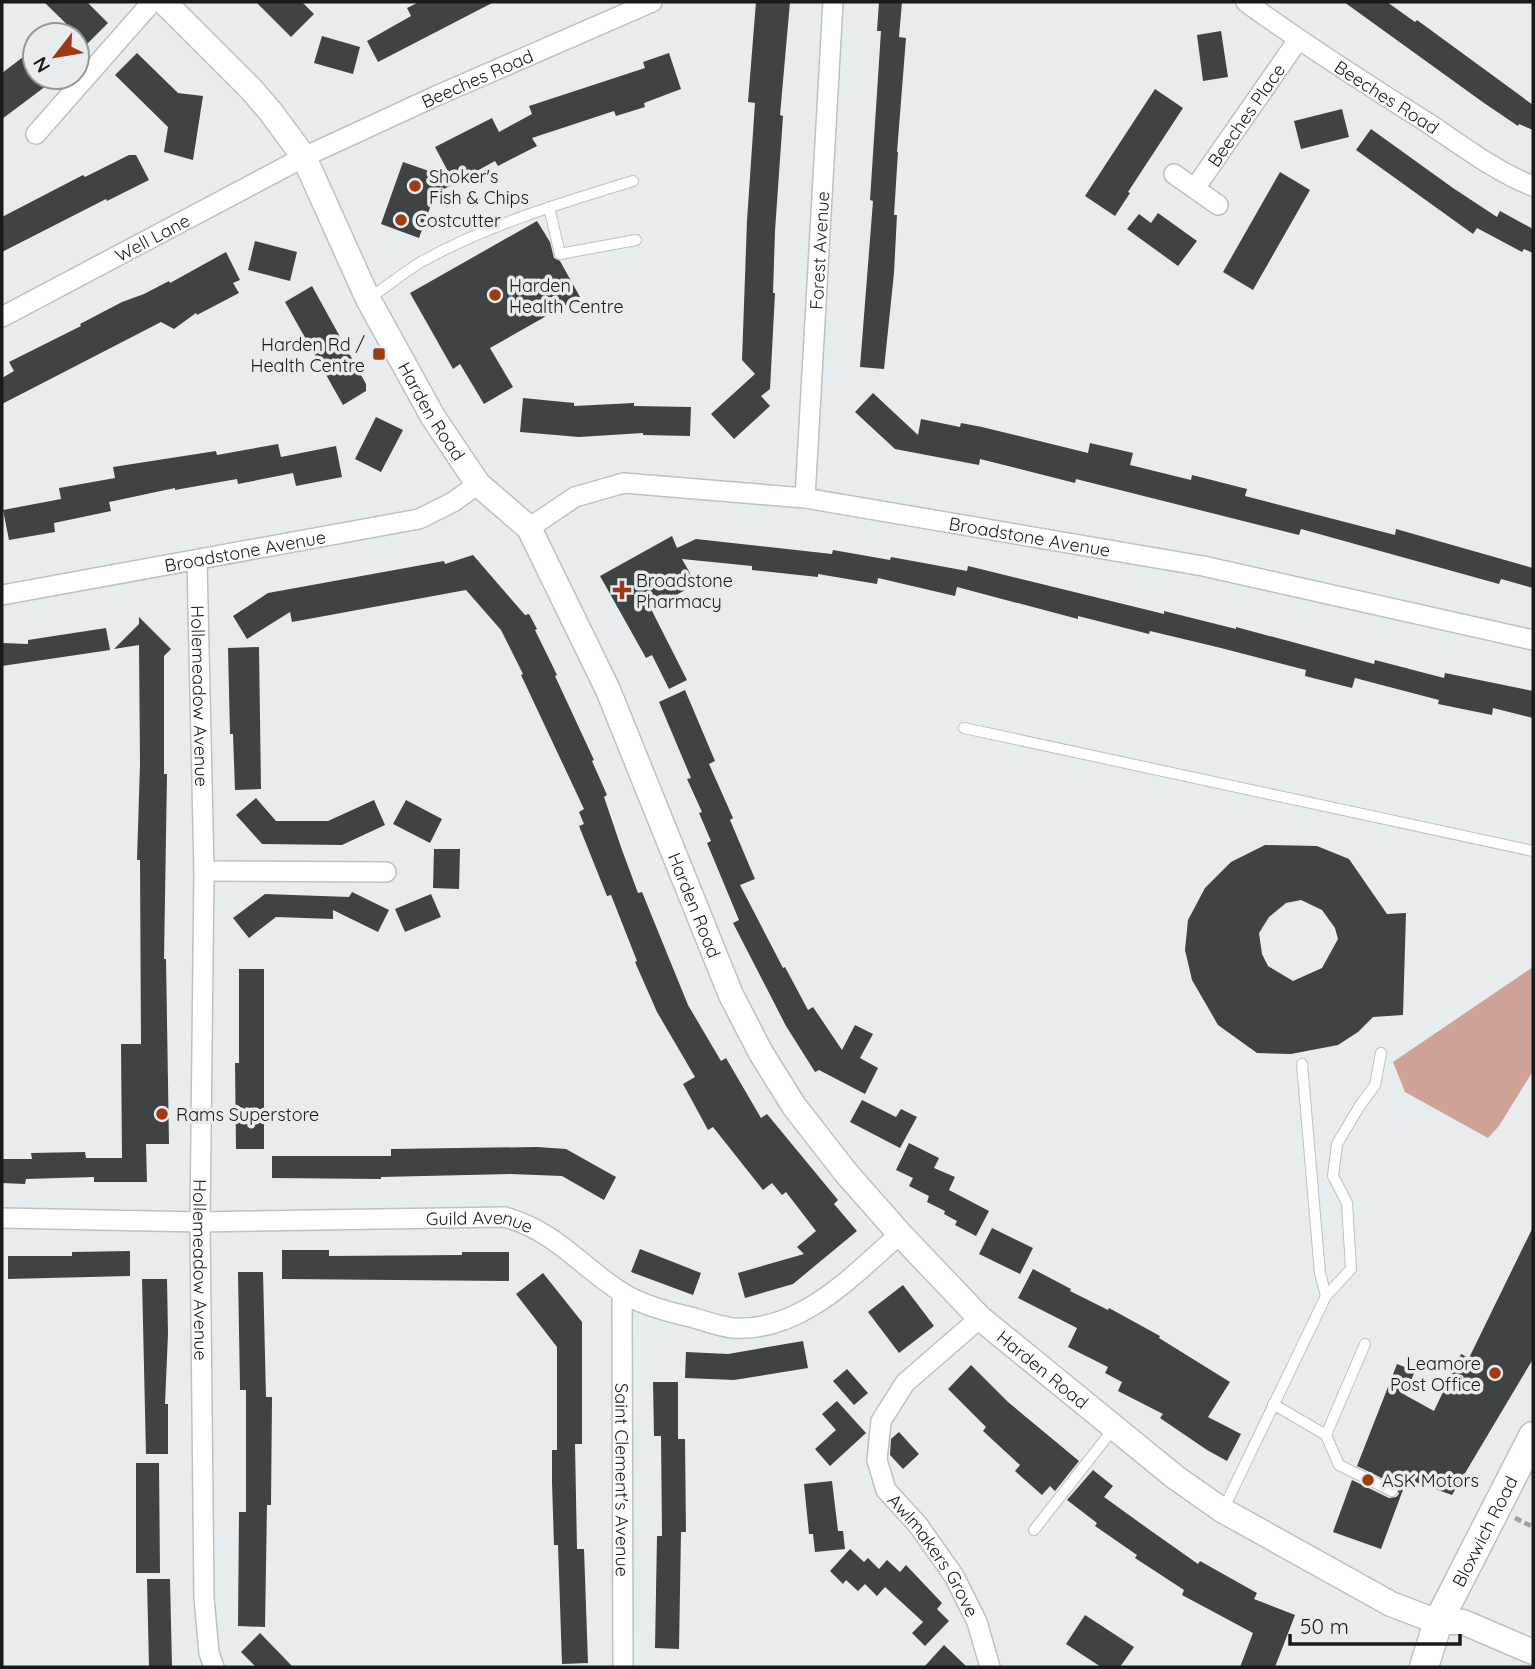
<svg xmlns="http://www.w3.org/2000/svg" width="1535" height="1669" viewBox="0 0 1535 1669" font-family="Quicksand,sans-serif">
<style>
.forest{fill:#cea294}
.building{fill:#3f4345;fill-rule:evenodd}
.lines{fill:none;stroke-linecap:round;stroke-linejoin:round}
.service-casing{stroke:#bdc1c4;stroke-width:12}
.minor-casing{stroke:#bdc1c4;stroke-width:22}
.tertiary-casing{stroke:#bdc1c4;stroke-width:27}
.secondary-casing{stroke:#bdc1c4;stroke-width:31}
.path{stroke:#9ea2a5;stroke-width:4.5;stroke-dasharray:7 3.5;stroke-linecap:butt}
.service{stroke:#fff;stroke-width:10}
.minor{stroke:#fff;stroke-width:19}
.tertiary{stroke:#fff;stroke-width:24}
.secondary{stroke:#fff;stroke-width:28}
.poi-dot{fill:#a03a14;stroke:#e7ecef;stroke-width:2.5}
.labels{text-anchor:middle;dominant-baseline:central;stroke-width:7;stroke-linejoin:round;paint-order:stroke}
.street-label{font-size:18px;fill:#181a1b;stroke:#e7ecef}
.poi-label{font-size:18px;fill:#181a1b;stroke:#e7ecef;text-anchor:start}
</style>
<rect width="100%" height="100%" fill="#e7ecef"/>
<!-- forest -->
<polygon class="forest" points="1533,967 1533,1071 1499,1126 1488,1138 1405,1092 1393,1062"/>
<!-- building -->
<g class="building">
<polygon points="44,2 87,2 108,23 87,44"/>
<polygon points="256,2 302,2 314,14 291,37"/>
<polygon points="419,2 494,2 378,62 367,41 411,16 407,8"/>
<polygon points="756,2 790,2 780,115 783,116 775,231 773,293 775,293 770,389 761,396 770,406 734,439 711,414 755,374 742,360 747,221 755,103 748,102"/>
<polygon points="879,2 902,2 899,37 906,38 897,152 898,152 894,215 897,215 894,273 884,369 860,367 873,201 870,200 881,31 877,31"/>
<polygon points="1344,2 1387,2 1415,22 1417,20 1533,105 1533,130 1519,124 1518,126 1484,103"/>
<polygon points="1221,31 1228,77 1203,81 1197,35"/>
<polygon points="322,36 360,47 353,74 314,63"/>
<polygon points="35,48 35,77 58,77 2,119 2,73"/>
<polygon points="137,53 178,93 203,96 193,160 164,152 168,127 115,75"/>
<polygon points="669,53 681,89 644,103 645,107 616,116 614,111 532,138 537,146 498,166 495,161 435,194 419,238 381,224 403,162 452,179 435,147 492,118 499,132 532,114 529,106 645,68 643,62"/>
<polygon points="1155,89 1183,108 1128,192 1130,193 1115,216 1085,196"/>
<polygon points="1342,109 1349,137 1301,149 1294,121"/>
<polygon points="1371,129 1453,188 1497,217 1500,211 1533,229 1533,253 1524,249 1522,252 1477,228 1473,234 1356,150"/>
<polygon points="129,155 136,155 149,180 107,201 106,199 2,252 2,217 83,175 85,177"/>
<polygon points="1280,172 1310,190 1253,290 1223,272"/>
<polygon points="1158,213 1197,241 1178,266 1127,229 1139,214 1151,223"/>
<polygon points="537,221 550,242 554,258 560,261 580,297 490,348 513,387 484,404 460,364 453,369 410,293"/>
<polygon points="255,241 297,252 290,281 248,270"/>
<polygon points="226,252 240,280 233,283 239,293 197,315 196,313 174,329 161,322 2,404 2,378 14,371 9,362 81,326 80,324 122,302 144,294 169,281 170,283"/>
<polygon points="312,286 366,384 366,391 343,405 285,302"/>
<polygon points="873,393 918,435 921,419 960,427 961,423 982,427 1088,453 1090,443 1133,453 1130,465 1191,480 1192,475 1247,489 1245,496 1395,535 1396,529 1533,568 1533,588 1501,579 1499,584 1301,529 1299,535 1076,479 1075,483 980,459 979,465 895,449 855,412"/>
<polygon points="523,398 574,403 574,406 634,403 634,406 691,407 690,436 643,435 643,433 579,437 520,432"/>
<polygon points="376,417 403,430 381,472 355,459"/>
<polygon points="278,444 281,457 336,446 342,477 296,486 293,473 238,484 237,479 175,490 175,488 109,502 111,511 54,523 55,532 9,540 3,510 61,499 59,488 115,478 113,467 216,451 217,455"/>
<polygon points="672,536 677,548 696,539 832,554 833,550 890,560 891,557 967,571 968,566 1164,614 1164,611 1236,629 1236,627 1374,664 1375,660 1444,678 1445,673 1533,691 1533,718 1493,708 1492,715 1438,704 1439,700 1355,678 1352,688 1305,676 1306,670 1221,648 1150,631 1149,634 1078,616 1078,619 957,587 955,596 878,578 877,584 818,574 818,577 752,570 752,566 682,559 696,584 651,609 687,680 669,689 652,655 646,658 600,576"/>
<polygon points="473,555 525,615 529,614 537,629 535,630 557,675 555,676 594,760 592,761 607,795 604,797 622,850 638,893 642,892 688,1005 721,1061 726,1058 761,1118 767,1114 838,1200 834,1204 857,1231 793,1284 745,1298 738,1273 804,1254 797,1247 816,1231 786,1192 782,1195 772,1183 763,1190 713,1127 708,1130 683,1084 695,1077 657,1012 635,962 637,961 611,895 607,896 579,826 584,824 579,812 584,809 521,675 523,674 501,630 466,590 292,622 290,612 247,639 233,616 268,593 444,561 445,564"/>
<polygon points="139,617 171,649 164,656 164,774 167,774 164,959 166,959 169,1144 146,1144 147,1182 94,1182 94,1177 26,1179 25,1184 2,1183 2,1159 32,1159 31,1153 85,1152 86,1158 122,1158 121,1044 141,1044 140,860 137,860 140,764 139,645 114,649 139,624"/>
<polygon points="106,628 110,650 2,666 2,643 28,644 28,640"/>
<polygon points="259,647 261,789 235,790 233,734 230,734 228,648"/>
<polygon points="685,690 715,761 709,764 733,818 730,820 755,879 740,885 783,968 785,967 808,1010 813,1007 842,1050 855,1025 873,1034 860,1058 878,1068 865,1094 819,1070 815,1072 786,1026 733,923 739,920 707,843 711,841 699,813 702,812 687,779 691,778 659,702"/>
<polygon points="256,798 276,821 328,821 374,800 385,825 342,845 262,844 236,815"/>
<polygon points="406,800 442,819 430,843 393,824"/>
<path d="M1265,845L1317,846L1349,859L1387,914L1406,913L1403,1015L1373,1017L1358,1032L1338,1045L1291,1054L1257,1053L1218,1025L1192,980L1185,950L1188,920L1205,888L1231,862ZM1301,900L1322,910L1335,928L1338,939L1322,968L1293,981L1268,966L1262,954L1259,933L1269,917L1286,903Z"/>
<polygon points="434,849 460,849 459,889 433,888"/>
<polygon points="352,892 389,910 378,932 333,910 333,919 276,917 249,938 233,918 265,894 349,897"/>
<polygon points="431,894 441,917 405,932 395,909"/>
<polygon points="239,969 264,969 264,1149 236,1149 235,1063 239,1063"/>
<polygon points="862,1100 896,1117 901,1109 917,1117 900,1148 850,1122"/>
<polygon points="909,1143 939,1158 934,1168 955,1177 949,1190 989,1211 976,1236 955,1225 957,1221 944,1214 945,1211 927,1202 929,1196 909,1186 913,1178 896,1170"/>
<polygon points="537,1147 566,1149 616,1177 604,1200 562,1176 511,1174 381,1177 381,1179 272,1178 272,1156 391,1156 391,1149"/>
<polygon points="1533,1227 1533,1359 1452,1495 1407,1479 1381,1549 1333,1532 1352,1480 1389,1498 1396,1497 1399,1494 1396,1485 1357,1466 1397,1364 1415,1371 1405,1395 1434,1411 1461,1354 1469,1358"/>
<polygon points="992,1228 1033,1248 1020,1274 979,1254"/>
<polygon points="640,1249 701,1273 693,1295 631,1272"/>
<polygon points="282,1250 329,1250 329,1256 462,1255 462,1252 509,1252 509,1281 282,1279"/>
<polygon points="130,1251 130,1276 8,1279 8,1256 72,1256 72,1252"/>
<polygon points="1033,1269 1071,1289 1070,1291 1108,1310 1109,1308 1160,1336 1159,1338 1230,1382 1208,1417 1241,1434 1227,1461 1207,1450 1160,1418 1163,1414 1118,1391 1122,1382 1105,1373 1108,1367 1068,1347 1077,1328 1018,1298"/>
<polygon points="238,1272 263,1272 266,1397 272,1397 271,1505 267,1505 265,1627 238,1626 239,1512 246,1512 246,1390 240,1390"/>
<polygon points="543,1273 582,1322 582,1444 575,1444 577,1549 584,1549 588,1663 562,1664 558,1545 554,1545 552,1482 552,1450 557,1450 557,1347 516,1294"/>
<polygon points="142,1279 167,1279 168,1334 165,1404 168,1404 168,1454 146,1454"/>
<polygon points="903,1285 934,1326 899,1353 868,1312"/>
<polygon points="803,1341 808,1368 734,1380 685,1378 686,1352 728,1354"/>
<polygon points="971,1365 1008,1402 1079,1461 1055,1491 1050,1486 1042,1495 1015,1471 1020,1465 983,1431 986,1427 948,1389"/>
<polygon points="847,1369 868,1393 854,1405 833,1381"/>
<polygon points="653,1382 678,1382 678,1439 685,1439 686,1532 681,1532 679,1649 655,1648 657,1536 662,1536 661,1436 654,1436"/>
<polygon points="837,1401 866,1433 830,1466 815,1449 836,1430 822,1414"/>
<polygon points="899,1432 919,1454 903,1469 890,1455 891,1439"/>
<polygon points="136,1463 159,1463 160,1573 136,1573"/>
<polygon points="1093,1470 1113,1486 1104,1497 1147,1528 1198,1564 1200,1561 1257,1593 1254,1599 1295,1615 1275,1667 1240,1667 1253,1633 1182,1595 1184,1590 1135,1558 1137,1555 1095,1526 1097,1523 1067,1500"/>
<polygon points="832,1481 838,1531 843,1531 845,1549 815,1552 813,1534 809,1534 804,1484"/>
<polygon points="850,1549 864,1562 868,1558 879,1569 887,1560 900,1572 906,1565 942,1603 937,1609 949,1621 925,1646 912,1633 923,1622 885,1587 877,1596 865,1584 858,1591 846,1580 843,1584 830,1571"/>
<polygon points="147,1579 170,1579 172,1667 149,1667"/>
<polygon points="1085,1615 1134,1647 1120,1667 1101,1667 1066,1644"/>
<polygon points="260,1633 293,1667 256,1667 241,1652"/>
<polygon points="944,1645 967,1667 924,1667"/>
</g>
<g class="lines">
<defs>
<g id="service">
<polyline points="549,207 560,254 636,240"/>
<path d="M368,299C386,287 403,273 421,262C487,225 561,203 633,181"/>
<polyline points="964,728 1533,851"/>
<polyline points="1302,1064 1320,1273 1326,1296"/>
<polyline points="1273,1404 1326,1435 1365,1344"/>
<polyline points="1326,1435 1339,1465 1392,1491"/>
<polyline points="1223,1510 1326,1296 1351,1269 1347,1203 1333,1176 1337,1144 1359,1107 1375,1085 1381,1053"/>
<polyline points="1034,1530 1114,1428"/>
</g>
<g id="minor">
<path id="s1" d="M1246,2C1305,45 1366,84 1428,123C1461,145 1496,172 1533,186"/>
<polyline points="36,134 152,2"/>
<polyline points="1174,174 1218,205"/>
<path id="s2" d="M1195,188L1298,40"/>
<path id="s3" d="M2,317L304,157L436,96L652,2"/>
<path id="s4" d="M805,498L833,2"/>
<path id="s5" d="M529,528L575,497L624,483L805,498L1203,566L1533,640"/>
<path id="s6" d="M197,561L204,871L200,1222L204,1598L209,1653L214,1667"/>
<path id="s7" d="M2,595L419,519L453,502L478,484"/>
<polyline points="204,871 386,872"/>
<path id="s8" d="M2,1218L200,1222L505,1217C557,1232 579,1265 621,1292C641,1305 668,1312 691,1317C704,1321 719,1326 732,1328C801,1333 853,1275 900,1234"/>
<path id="s9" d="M622,1293L623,1667"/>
<path id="s10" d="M980,1318L905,1383L881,1421L877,1460L886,1490L918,1525L954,1576L977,1622L990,1667"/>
</g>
<g id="tertiary">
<path id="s11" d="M164,2L251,89L270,111L304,157L368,299L433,417L478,484L529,528L608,690L731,995L761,1053L794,1106L847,1174L900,1234L980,1318L1175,1477L1222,1510L1391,1604L1438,1622H1463L1533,1652"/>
</g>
<g id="secondary">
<path id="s12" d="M1424,1667L1438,1622L1533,1436"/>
</g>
</defs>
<!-- service casing -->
<use href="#service" class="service-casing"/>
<!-- minor casing -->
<use href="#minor" class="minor-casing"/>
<!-- tertiary casing -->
<use href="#tertiary" class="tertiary-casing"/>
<!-- secondary casing -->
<use href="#secondary" class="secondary-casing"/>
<!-- path -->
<polyline class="path" points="1515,1518 1533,1527"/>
<!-- service -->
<use href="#service" class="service"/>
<!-- minor -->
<use href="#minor" class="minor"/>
<!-- tertiary -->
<use href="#tertiary" class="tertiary"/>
<!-- secondary -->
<use href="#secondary" class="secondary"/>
</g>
<!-- markers -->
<g class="poi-dot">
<circle cx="415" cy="186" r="7"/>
<circle cx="401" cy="220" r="7"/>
<circle cx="495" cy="295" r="7"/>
<rect x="372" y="347" width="14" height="14" rx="3.5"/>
<path d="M618.5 579.5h7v7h7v7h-7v7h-7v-7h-7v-7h7z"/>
<circle cx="162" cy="1114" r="7"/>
<circle cx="1495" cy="1373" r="7"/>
<circle cx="1368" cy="1480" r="7"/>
</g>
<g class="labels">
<!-- street labels -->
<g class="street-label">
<text stroke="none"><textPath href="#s3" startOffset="532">Beeches Road</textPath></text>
<text stroke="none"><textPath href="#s1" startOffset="170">Beeches Road</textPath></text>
<text stroke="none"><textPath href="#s2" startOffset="89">Beeches Place</textPath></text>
<text stroke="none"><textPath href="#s3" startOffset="170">Well Lane</textPath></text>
<text stroke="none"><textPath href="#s4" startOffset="248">Forest Avenue</textPath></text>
<text stroke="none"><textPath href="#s11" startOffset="494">Harden Road</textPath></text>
<text stroke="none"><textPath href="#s5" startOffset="516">Broadstone Avenue</textPath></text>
<text stroke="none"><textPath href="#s7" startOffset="247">Broadstone Avenue</textPath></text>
<text stroke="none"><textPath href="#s6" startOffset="135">Hollemeadow Avenue</textPath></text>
<text stroke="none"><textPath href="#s11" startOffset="1060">Harden Road</textPath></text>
<text stroke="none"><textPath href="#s8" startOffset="478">Guild Avenue</textPath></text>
<text stroke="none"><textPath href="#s6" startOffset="709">Hollemeadow Avenue</textPath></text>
<text stroke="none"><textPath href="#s11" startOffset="1648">Harden Road</textPath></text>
<text stroke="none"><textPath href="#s9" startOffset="187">Saint Clement's Avenue</textPath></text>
<text stroke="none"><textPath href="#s12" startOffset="149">Bloxwich Road</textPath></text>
<text stroke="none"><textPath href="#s10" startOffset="296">Awlmakers Grove</textPath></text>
</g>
<!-- poi labels -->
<g class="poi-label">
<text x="429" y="176">Shoker's<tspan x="429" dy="21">Fish &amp; Chips</tspan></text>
<text x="415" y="220">Costcutter</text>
<text x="509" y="285">Harden<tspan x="509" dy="21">Health Centre</tspan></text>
<text x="365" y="344" text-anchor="end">Harden Rd /<tspan x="365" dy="21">Health Centre</tspan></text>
<text x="636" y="580">Broadstone<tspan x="636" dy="21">Pharmacy</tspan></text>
<text x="176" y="1114">Rams Superstore</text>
<text x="1481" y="1363" text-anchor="end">Leamore<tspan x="1481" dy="21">Post Office</tspan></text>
<text x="1382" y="1480">ASK Motors</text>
</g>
</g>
<!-- border -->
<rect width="1535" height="1669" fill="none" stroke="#181a1b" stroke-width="7"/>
<!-- north arrow -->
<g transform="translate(56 56) rotate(239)"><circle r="33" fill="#e7ecef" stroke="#94989a" stroke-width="2"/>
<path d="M0-5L12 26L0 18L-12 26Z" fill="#a03a14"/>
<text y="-10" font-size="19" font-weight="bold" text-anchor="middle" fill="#181a1b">N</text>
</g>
<!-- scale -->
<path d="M1290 1634v10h170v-10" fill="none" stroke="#181a1b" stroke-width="3.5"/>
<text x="1300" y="1634" font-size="21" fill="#181a1b" stroke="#e7ecef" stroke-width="5" paint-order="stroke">50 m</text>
</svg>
